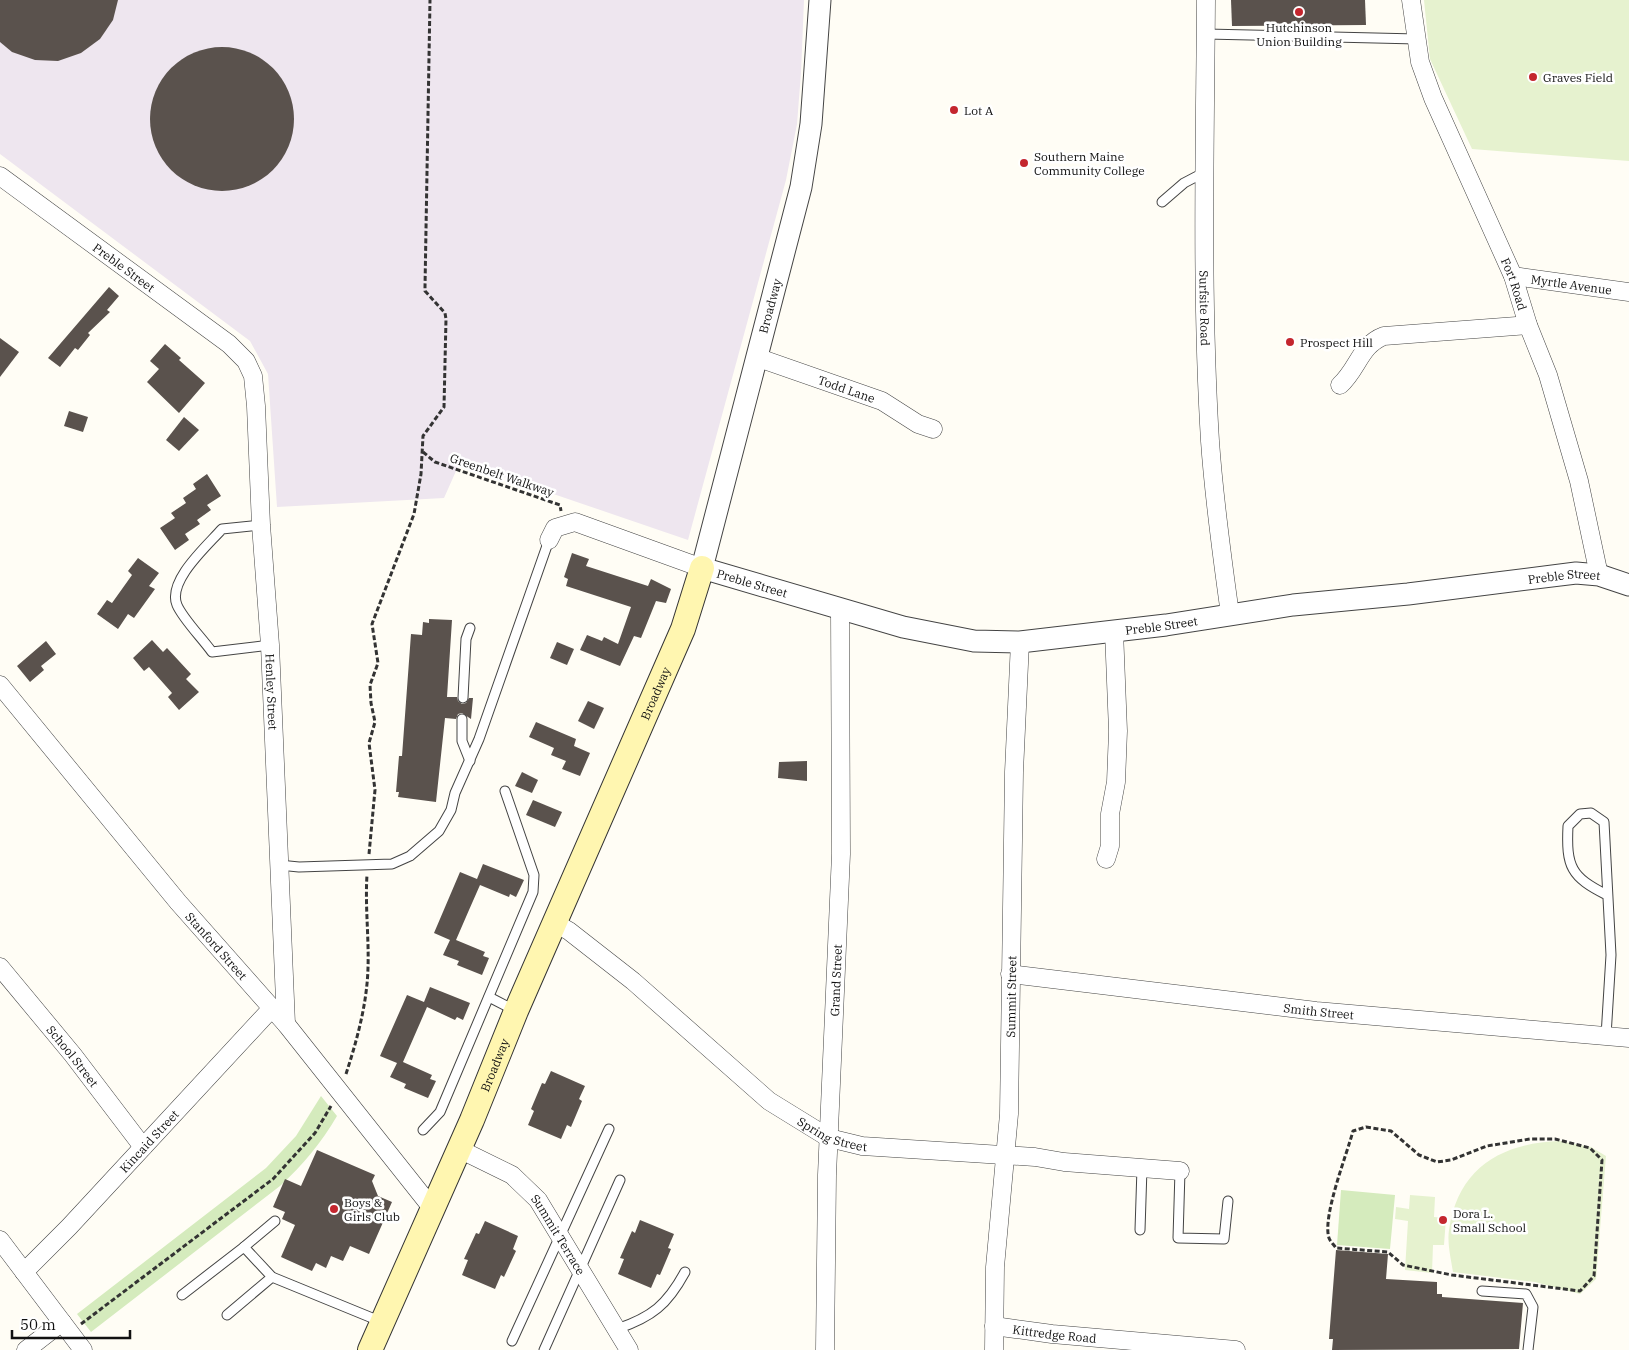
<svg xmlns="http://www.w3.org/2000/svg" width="1629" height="1350" viewBox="0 0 1629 1350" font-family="'IBM Plex Serif',serif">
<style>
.industrial{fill:#eee6ef}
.green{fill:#d5ebbd}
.pitch{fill:#e6f2cf}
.building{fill:#5a524d}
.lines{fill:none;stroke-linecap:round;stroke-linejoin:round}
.service-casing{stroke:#444;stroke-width:11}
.minor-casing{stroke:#444;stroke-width:19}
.tertiary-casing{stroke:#444;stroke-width:23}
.secondary-casing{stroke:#333;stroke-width:26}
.path{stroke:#333;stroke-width:3;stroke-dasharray:5 2.5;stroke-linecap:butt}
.service{stroke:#fff;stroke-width:9}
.minor{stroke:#fff;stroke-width:18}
.tertiary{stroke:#fff;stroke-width:21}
.secondary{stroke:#fff6b0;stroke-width:24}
.poi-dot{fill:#c4262e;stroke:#fff;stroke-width:2}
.labels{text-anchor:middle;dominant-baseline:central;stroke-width:5;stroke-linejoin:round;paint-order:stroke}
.poi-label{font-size:12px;fill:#111;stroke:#fff;text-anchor:start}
.street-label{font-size:12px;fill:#111;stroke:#fff}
</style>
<rect width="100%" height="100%" fill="#fffdf5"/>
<!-- industrial -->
<polygon class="industrial" points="0,0 804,0 801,73 797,124 786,180 688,540 460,462 444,498 277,507 268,374 250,341 0,154"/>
<!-- green -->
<g class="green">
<path d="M321,1096L337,1116C321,1143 303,1165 280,1186L91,1332L77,1314L266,1168L296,1136Z"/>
<polygon points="1341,1190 1395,1195 1390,1249 1337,1245"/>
</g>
<!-- pitch -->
<g class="pitch">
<polygon points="1424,0 1629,0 1629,161 1472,149 1430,59"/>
<path d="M1560,1141L1591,1147L1606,1156L1596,1279L1580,1294L1535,1282L1453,1272C1451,1259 1447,1243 1449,1230C1458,1168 1501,1143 1560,1141Z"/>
<polygon points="1410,1195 1435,1197 1434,1217 1446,1218 1444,1245 1433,1245 1432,1273 1405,1270 1408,1221 1395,1219 1396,1207 1409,1209"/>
</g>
<!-- building -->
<g class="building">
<polygon points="0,0 118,0 113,20 100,39 81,53 58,61 35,60 12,52 0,42"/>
<polygon points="1231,0 1365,0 1366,25 1232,26"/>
<circle cx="222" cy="119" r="72"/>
<polygon points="109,287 119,296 107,310 110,312 88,333 90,335 78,350 75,348 60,367 48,358"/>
<polygon points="0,338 19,352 0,377"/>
<polygon points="165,344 181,358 179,360 205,383 179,413 147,382 159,369 150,361"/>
<polygon points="69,411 88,417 83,432 64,426"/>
<polygon points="184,417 199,430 179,451 166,440"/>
<polygon points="207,474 221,496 207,505 211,510 197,520 200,524 185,534 189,540 175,550 160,528 175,518 171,513 186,503 183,498 196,489 193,484"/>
<polygon points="572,553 589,559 586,566 648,586 651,579 671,589 666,603 656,601 641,638 634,636 620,666 580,650 587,635 602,641 604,637 618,644 631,607 566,586 568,579 564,577"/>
<polygon points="138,558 159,573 149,586 155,589 134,618 128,614 118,629 97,614 107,600 112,603 132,575 128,571"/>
<polygon points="429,619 452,620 447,697 457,697 458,701 462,704 466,703 469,698 473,698 471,719 462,713 458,714 456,719 445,718 436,802 398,797 399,792 396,792 399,756 402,756 411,634 422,635 423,622 429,623"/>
<polygon points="152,640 163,652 167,648 191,674 186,679 199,692 179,710 168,697 172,693 149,667 144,671 133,658"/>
<polygon points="46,641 56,654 41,666 44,670 30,682 17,666"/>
<polygon points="557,642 574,649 567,665 550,658"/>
<polygon points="588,701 604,708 594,729 578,721"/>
<polygon points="536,722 576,739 574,746 590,753 580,776 562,769 566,761 551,755 554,748 529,737"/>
<polygon points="807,761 807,781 778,778 779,762"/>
<polygon points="522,772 538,780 532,793 515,786"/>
<polygon points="533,800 562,812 555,827 526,815"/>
<polygon points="483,864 524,880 516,897 510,894 509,897 480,885 469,910 456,940 485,952 483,956 489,958 482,975 457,965 459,961 443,955 450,940 434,933 460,872 477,879"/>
<polygon points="430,987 470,1003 463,1020 457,1017 455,1020 427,1007 403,1062 432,1075 430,1079 436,1081 428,1098 404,1088 406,1084 390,1077 397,1063 380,1056 407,995 424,1002"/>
<polygon points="551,1071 585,1086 579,1099 582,1101 571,1127 567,1125 561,1139 528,1125 534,1111 531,1109 542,1083 545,1084"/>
<polygon points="317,1150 375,1175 372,1181 378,1196 392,1202 369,1254 350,1246 343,1261 331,1256 326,1268 316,1263 312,1271 281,1257 295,1225 282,1219 285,1212 273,1207 285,1179 301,1186"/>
<polygon points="640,1220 674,1234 668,1248 671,1249 660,1275 657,1274 651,1288 618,1274 624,1259 620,1258 632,1231 635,1233"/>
<polygon points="485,1221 518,1236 513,1249 516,1251 504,1277 501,1275 495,1289 462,1275 468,1260 464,1259 476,1233 479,1234"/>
<polygon points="1336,1250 1388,1254 1386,1279 1437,1282 1437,1294 1442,1294 1442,1297 1523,1303 1519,1349 1332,1350 1333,1339 1329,1339"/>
</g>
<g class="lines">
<defs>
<g id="service">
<polyline points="1206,34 1417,39"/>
<polyline points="1162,202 1184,183 1205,172"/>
<path d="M261,525L222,529C207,546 167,581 177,605C183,619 202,638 212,652L270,645"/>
<polyline points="463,698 466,639 470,628"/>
<polyline points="462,719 462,741 470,761"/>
<polyline points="279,865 299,867 392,864 410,856 439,831 451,810 455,793 479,739 549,540"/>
<polyline points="489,997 516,1011"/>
<path d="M1606,1036L1611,955L1604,822L1591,813L1580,814L1568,826C1566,867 1571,877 1607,895"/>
<polyline points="423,1130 440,1112 533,892 534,875 505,791"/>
<polyline points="1180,1171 1178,1238 1224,1239 1228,1201"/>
<polyline points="1140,1230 1142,1168"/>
<polyline points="244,1247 275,1221"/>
<polyline points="1482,1291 1526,1294 1533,1307 1528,1350"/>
<polyline points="182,1295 244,1247 272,1277 382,1322"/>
<polyline points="227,1315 272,1277"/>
<path d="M617,1329C652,1317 667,1305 685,1272"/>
<polyline points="512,1341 609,1129"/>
<polyline points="544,1350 620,1180"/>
</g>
<g id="minor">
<path id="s1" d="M1206,0C1205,147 1201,295 1210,441C1214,499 1222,557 1230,614"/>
<path id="s2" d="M1411,0L1420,62L1433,98L1513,276L1528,325L1548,375L1579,481L1599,575"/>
<path id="s3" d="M0,176L229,344L246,361L253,376L256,406L261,525L270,645L286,1024"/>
<path id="s4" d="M1513,276L1629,292"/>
<path id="s5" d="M756,357L882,401L918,424L933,429"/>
<path d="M1340,385C1358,369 1360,345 1384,336L1528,325"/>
<polyline points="549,540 555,528 575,522 702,568"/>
<path id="s6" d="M0,685L178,902L286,1024L432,1208"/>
<polyline points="1106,859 1110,846 1110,814 1116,782 1118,731 1114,631"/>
<path id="s7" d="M555,923L569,931L633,981L769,1101L829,1138L862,1146L1035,1157L1064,1162L1180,1171"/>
<path id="s8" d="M0,967L73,1055L143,1147"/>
<path id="s9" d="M1010,974L1316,1011L1629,1038"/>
<path id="s10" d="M459,1149L512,1175L538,1200L629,1350"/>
<polyline points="0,1240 83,1350"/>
<path id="s11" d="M24,1272L69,1227L272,1008"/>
<path id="s12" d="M994,1326L1052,1334L1236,1350"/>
<polyline points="26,1350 62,1322"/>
<path id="s13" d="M825,1350L827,1175L841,854L840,609"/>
<path id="s14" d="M994,1350L995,1267L1009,1114L1014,772L1020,642"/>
</g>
<g id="tertiary">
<path id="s15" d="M820,0L811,124L801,187L702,568L903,627L974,641L1020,642L1166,625L1293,605L1408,594L1576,573L1599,575L1629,585"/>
</g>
<g id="secondary">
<path id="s16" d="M370,1350L472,1120L516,1011L683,629L702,568"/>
</g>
</defs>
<!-- service casing -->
<use href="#service" class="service-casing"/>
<!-- minor casing -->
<use href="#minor" class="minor-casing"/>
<!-- tertiary casing -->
<use href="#tertiary" class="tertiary-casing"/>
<!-- secondary casing -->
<use href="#secondary" class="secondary-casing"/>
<!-- path -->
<g class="path">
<polyline points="423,452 435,462 560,505 561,511"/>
<polyline points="369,854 375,790 369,743 375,722 371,703 370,685 378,663 372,624 414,514 421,474 423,436 444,407 446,319 445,313 425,291 425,287 430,0"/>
<path d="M346,1074C357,1040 367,1004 368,968C369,937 365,906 367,875"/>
<path d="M1366,1127L1391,1131L1419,1155L1437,1162L1451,1160L1487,1146L1530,1139H1555L1590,1148L1602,1160L1594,1276L1580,1291L1452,1275L1403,1265L1388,1252L1336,1248C1334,1245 1330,1241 1329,1238C1322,1217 1347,1154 1353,1131Z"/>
<polyline points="81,1324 273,1179 315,1133 331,1106"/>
</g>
<!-- service -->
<use href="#service" class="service"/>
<!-- minor -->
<use href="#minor" class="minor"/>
<!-- tertiary -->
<use href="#tertiary" class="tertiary"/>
<!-- secondary -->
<use href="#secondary" class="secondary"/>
</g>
<!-- markers -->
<g class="poi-dot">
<circle cx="1299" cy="12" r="5"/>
<circle cx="1533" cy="77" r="5"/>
<circle cx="954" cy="110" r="5"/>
<circle cx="1024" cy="163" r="5"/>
<circle cx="1290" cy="342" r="5"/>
<circle cx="334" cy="1209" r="5"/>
<circle cx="1443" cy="1220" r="5"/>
</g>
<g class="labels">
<!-- poi labels -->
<g class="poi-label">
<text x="1299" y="27" text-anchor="middle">Hutchinson<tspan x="1299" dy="14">Union Building</tspan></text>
<text x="1543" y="77">Graves Field</text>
<text x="964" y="110">Lot A</text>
<text x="1034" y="156">Southern Maine<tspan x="1034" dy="14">Community College</tspan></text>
<text x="1300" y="342">Prospect Hill</text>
<text x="344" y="1202">Boys &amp;<tspan x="344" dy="14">Girls Club</tspan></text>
<text x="1453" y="1213">Dora L.<tspan x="1453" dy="14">Small School</tspan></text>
</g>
<!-- street labels -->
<g class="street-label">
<text stroke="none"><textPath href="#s3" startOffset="154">Preble Street</textPath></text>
<text stroke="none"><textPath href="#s2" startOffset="304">Fort Road</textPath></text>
<text stroke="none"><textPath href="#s4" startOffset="59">Myrtle Avenue</textPath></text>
<text transform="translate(770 306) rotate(-75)">Broadway</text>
<text stroke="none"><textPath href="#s1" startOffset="308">Surfsite Road</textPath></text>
<text stroke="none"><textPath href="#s5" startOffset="96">Todd Lane</textPath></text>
<text transform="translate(502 475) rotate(19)">Greenbelt Walkway</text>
<text stroke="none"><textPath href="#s15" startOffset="1458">Preble Street</textPath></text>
<text stroke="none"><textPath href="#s15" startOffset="634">Preble Street</textPath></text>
<text stroke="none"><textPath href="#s15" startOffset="1052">Preble Street</textPath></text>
<text stroke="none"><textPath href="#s3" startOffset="641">Henley Street</textPath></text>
<text stroke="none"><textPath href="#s16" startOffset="716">Broadway</textPath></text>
<text stroke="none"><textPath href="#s6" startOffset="339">Stanford Street</textPath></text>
<text stroke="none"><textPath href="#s13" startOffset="370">Grand Street</textPath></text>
<text stroke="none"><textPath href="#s14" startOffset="354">Summit Street</textPath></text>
<text stroke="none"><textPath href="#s9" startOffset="311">Smith Street</textPath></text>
<text stroke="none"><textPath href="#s8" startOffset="115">School Street</textPath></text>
<text stroke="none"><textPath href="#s16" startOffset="311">Broadway</textPath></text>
<text stroke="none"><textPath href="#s7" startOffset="351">Spring Street</textPath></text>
<text stroke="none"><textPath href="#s11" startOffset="181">Kincaid Street</textPath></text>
<text stroke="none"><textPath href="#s10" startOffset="135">Summit Terrace</textPath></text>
<text stroke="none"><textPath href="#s12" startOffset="61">Kittredge Road</textPath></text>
</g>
</g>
<!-- scale -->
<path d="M12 1330v8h118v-8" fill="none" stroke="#111111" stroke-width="2.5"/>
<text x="20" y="1330" font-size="15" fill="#111111" stroke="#ffffff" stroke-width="4" paint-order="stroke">50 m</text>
</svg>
